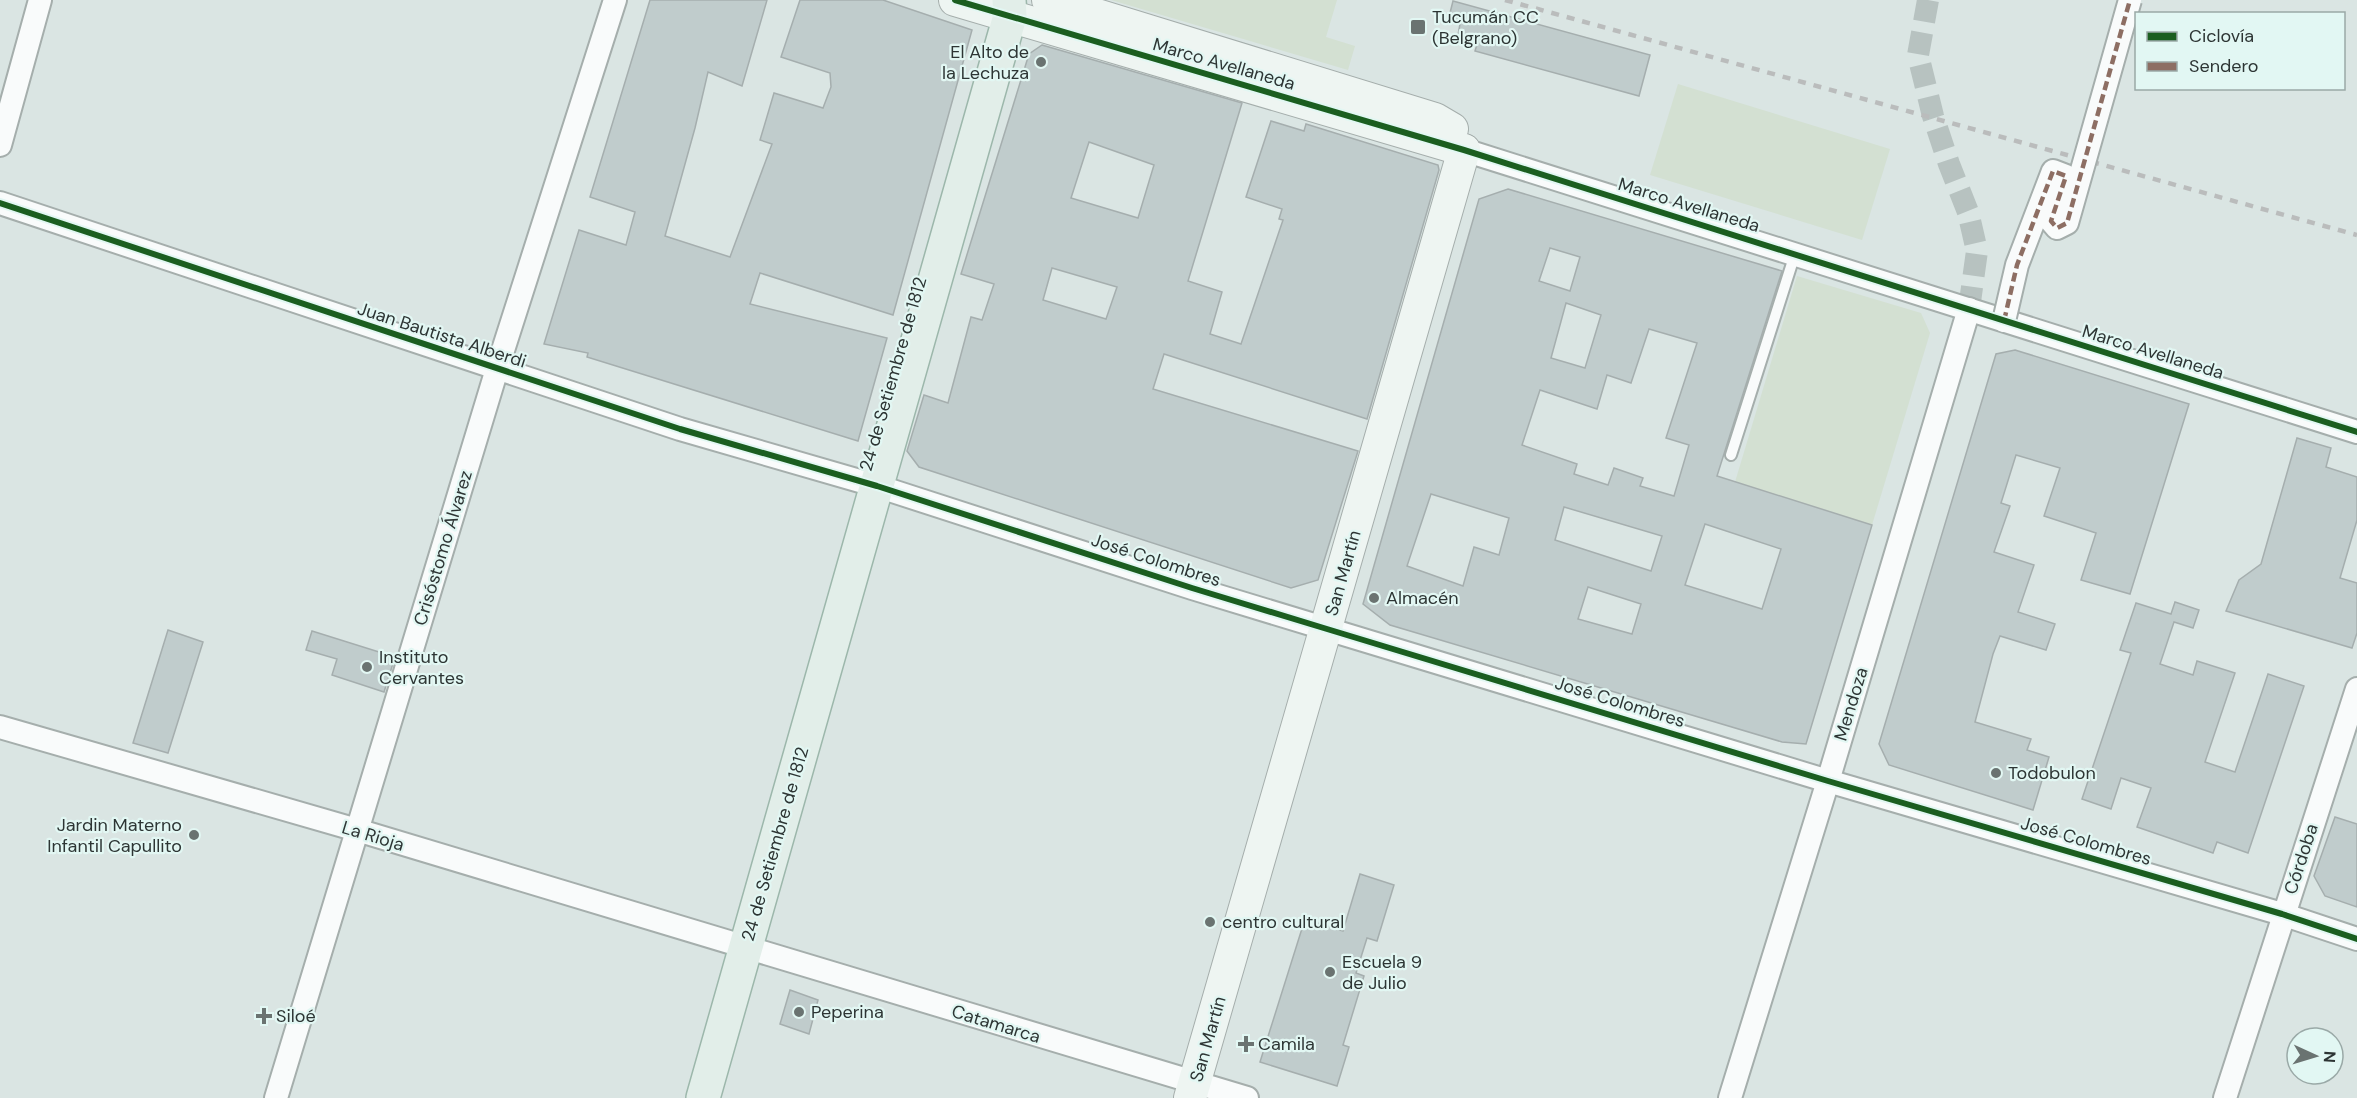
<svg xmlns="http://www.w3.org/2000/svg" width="2357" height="1098" viewBox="0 0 2357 1098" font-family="'DM Sans',sans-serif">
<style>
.green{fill:#d3e0d2}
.building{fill:#c0cccc;stroke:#a5aeae;stroke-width:1.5;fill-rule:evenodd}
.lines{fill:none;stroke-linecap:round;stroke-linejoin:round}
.street-tunnel{stroke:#b7c2c0;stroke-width:22;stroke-dasharray:22 11;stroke-linecap:butt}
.lane-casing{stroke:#a5aeac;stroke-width:14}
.street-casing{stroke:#a5aeac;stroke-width:26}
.secondary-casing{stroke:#a5aeac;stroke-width:34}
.primary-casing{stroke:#9cb7ab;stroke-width:36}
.lane{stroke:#f9fbfb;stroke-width:10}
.street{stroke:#f9fbfb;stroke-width:22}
.secondary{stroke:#eef5f2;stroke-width:32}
.primary{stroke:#e2eee9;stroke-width:33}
.rail{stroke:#babcbc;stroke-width:4.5;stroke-dasharray:8 8;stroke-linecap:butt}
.street-bridge-casing{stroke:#a5aeac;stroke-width:26;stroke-linecap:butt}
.street-bridge{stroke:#f9fbfb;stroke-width:22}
.quiet{stroke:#8d6e63;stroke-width:4.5;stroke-dasharray:9 4.5;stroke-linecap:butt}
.cycleway-casing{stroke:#e2f7f3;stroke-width:10}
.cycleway{stroke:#1b5e20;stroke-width:6}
.poi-dot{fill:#6a7371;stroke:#e2f7f3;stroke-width:2}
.labels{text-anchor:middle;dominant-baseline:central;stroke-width:4.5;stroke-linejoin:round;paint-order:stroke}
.poi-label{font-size:18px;fill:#2d3534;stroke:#e2f7f3;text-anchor:start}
.street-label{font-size:18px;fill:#2d3534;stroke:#e2f7f3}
</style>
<rect width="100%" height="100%" fill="#dae5e3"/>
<!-- green -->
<g class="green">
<polygon points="1111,0 1337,0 1326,37 1355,46 1348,70"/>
<polygon points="1678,84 1890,149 1862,240 1650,175"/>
<polygon points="1797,276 1921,313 1930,333 1872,525 1735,482"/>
</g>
<!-- building -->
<g class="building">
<polygon points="650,0 767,0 742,86 708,72 695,128 665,236 730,257 772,144 760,140 774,93 823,108 831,87 830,73 781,57 800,0 883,0 972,30 893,315 760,273 750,304 887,338 858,441 587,357 588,353 544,344 579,230 626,245 635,212 590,197"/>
<polygon points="1453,1 1650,55 1639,96 1475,51 1478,41 1458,35 1460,24 1448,21"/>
<path d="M1042,45L1242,103L1188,281L1222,292L1210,334L1241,344L1283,220L1279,219L1282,209L1246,197L1271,121L1304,131L1306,124L1438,165L1439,170L1367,419L1164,354L1153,389L1358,451L1318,580L1291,588L919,467L907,451L924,395L948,403L971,317L982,320L994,284L961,274L1029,54ZM1089,142L1154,165L1138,218L1071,198ZM1052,268L1117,287L1106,319L1043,300Z"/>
<path d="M1508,189L1782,271L1717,476L1872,525L1806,744L1782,742L1390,625L1363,604L1479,199ZM1550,248L1580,257L1570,291L1539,281ZM1566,303L1601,315L1585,368L1551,358ZM1649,329L1697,343L1666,438L1689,445L1674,496L1640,486L1643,478L1614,468L1608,485L1574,474L1577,464L1522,445L1540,390L1597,409L1607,375L1631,383ZM1431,494L1509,518L1499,555L1474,547L1463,586L1407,566ZM1564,507L1662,536L1651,571L1555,540ZM1705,524L1781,549L1762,609L1685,585ZM1588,587L1641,604L1632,634L1578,619Z"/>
<polygon points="2015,350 2189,404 2130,594 2081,580 2096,533 2044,516 2060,468 2016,455 2001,503 2010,506 1994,552 2034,565 2018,612 2055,624 2046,650 2000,636 1993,654 1975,722 2031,739 2027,750 2049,757 2033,810 1889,765 1879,744 1996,354"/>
<polygon points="2297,438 2331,448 2326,467 2357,477 2357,520 2340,578 2357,583 2357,633 2352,648 2226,611 2239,580 2261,564"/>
<polygon points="2175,602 2199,610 2193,628 2174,622 2160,664 2193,675 2197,661 2235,673 2205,762 2235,772 2268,674 2304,686 2248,853 2217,842 2213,853 2137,827 2151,788 2121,778 2111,809 2082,799 2131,653 2120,650 2136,603 2171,614"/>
<polygon points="168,630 203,642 168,753 133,743"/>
<polygon points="312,631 395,657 384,692 332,675 337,659 306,650"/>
<polygon points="2335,817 2357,824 2357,907 2325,896 2314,876"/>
<polygon points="1360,874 1394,885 1377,941 1367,938 1356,973 1364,976 1343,1045 1349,1047 1337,1086 1260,1062 1305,919 1343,931"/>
<polygon points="790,990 818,1000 809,1034 780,1024"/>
</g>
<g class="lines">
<!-- street-tunnel -->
<polyline class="street-tunnel" points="1928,0 1918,55 1933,116 1949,164 1968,212 1977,251 1969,309"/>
<defs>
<polyline id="lane" points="1731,455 1795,254"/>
<g id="street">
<polyline points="0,145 40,0"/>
<polyline points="1464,150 2357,432"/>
<polyline points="0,203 680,429 877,486 1192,588 1327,629 1828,781 2282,914 2357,939"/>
<polyline points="0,727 357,830 1247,1098"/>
<polyline points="276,1098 497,369 615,0"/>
<polyline points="1730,1098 1828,781 1969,309"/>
<polyline points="2225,1098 2357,689"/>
</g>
<g id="secondary">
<polyline points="955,0 1464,150"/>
<polyline points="1048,0 1435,119 1452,129"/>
<polyline points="1190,1098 1464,150"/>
</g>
<polyline id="primary" points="703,1098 1010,16 1009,0"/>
</defs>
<!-- lane casing -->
<use href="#lane" class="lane-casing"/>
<!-- street casing -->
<use href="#street" class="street-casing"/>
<!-- secondary casing -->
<use href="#secondary" class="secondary-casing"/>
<!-- primary casing -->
<use href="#primary" class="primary-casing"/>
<!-- lane -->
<use href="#lane" class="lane"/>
<!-- street -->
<use href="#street" class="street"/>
<!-- secondary -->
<use href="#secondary" class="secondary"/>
<!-- primary -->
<use href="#primary" class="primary"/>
<!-- rail -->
<polyline class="rail" points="1505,0 2357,235"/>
<defs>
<polyline id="street-bridge" points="2004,321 2017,265 2053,171 2066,176 2051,221 2057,228 2067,223 2130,0"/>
</defs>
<!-- street-bridge casing -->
<use href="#street-bridge" class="street-bridge-casing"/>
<!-- street-bridge -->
<use href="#street-bridge" class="street-bridge"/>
<!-- quiet -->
<polyline class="quiet" points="2004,321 2017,265 2053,171 2066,176 2051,221 2057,228 2067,223 2130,0"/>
<defs>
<g id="cycleway">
<polyline points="955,0 1464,150 2357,432"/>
<polyline points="0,203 680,429 877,486 1192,588 1327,629 1828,781 2282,914 2357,939"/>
</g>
</defs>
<!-- cycleway casing -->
<use href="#cycleway" class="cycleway-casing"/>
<!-- cycleway -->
<use href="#cycleway" class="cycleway"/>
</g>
<!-- markers -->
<g class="poi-dot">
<rect x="1410" y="19" width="16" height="16" rx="3"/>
<circle cx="1041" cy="62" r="6"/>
<circle cx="1374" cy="598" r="6"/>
<circle cx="367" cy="667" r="6"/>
<circle cx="1996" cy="773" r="6"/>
<circle cx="194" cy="835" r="6"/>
<circle cx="1210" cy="922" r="6"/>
<circle cx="1330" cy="972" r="6"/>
<circle cx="799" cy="1012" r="6"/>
<path d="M261 1007h6v6h6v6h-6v6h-6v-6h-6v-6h6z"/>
<path d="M1243 1035h6v6h6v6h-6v6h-6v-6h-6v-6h6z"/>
</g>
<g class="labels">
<!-- poi labels -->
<g class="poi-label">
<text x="1432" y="17">Tucumán CC<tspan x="1432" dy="21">(Belgrano)</tspan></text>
<text x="1029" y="52" text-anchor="end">El Alto de<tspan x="1029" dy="21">la Lechuza</tspan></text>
<text x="1386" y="598">Almacén</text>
<text x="379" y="657">Instituto<tspan x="379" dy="21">Cervantes</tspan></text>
<text x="2008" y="773">Todobulon</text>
<text x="182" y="825" text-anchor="end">Jardin Materno<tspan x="182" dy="21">Infantil Capullito</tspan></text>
<text x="1222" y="922">centro cultural</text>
<text x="1342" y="962">Escuela 9<tspan x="1342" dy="21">de Julio</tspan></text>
<text x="811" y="1012">Peperina</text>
<text x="276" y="1016">Siloé</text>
<text x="1258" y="1044">Camila</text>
</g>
<!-- street labels -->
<g class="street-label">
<text transform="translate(1224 64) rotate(16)">Marco Avellaneda</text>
<text transform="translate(1689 205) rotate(17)">Marco Avellaneda</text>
<text transform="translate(442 335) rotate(18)">Juan Bautista Alberdi</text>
<text transform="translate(2153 352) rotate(17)">Marco Avellaneda</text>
<text transform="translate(893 374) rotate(-74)">24 de Setiembre de 1812</text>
<text transform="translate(443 548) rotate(-73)">Crisóstomo Álvarez</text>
<text transform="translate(1156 560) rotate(18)">José Colombres</text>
<text transform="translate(1343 573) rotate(-74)">San Martín</text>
<text transform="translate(1620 702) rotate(17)">José Colombres</text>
<text transform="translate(1851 704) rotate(-73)">Mendoza</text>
<text transform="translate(373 836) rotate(17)">La Rioja</text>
<text transform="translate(2086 841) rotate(16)">José Colombres</text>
<text transform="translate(775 844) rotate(-74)">24 de Setiembre de 1812</text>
<text transform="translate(2301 859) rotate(-72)">Córdoba</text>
<text transform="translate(996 1024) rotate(17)">Catamarca</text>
<text transform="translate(1208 1039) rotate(-74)">San Martín</text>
</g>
</g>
<!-- legend -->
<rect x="2135" y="12" width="210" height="78" fill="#e2f7f3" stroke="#9aa9a7" stroke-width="1.5"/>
<rect x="2147" y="32" width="30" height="9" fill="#1b5e20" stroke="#9aa9a7" stroke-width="1.5"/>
<text x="2189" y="42" font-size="18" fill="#2d3534">Ciclovía</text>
<rect x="2147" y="62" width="30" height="9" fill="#8d6e63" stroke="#9aa9a7" stroke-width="1.5"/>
<text x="2189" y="72" font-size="18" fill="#2d3534">Sendero</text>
<!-- north arrow -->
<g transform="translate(2315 1056) rotate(94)"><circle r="28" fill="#e2f7f3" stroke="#9aa9a7" stroke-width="1.5"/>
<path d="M0-4.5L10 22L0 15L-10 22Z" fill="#6a7371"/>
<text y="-9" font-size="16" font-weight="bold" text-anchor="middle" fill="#2d3534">N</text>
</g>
</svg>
